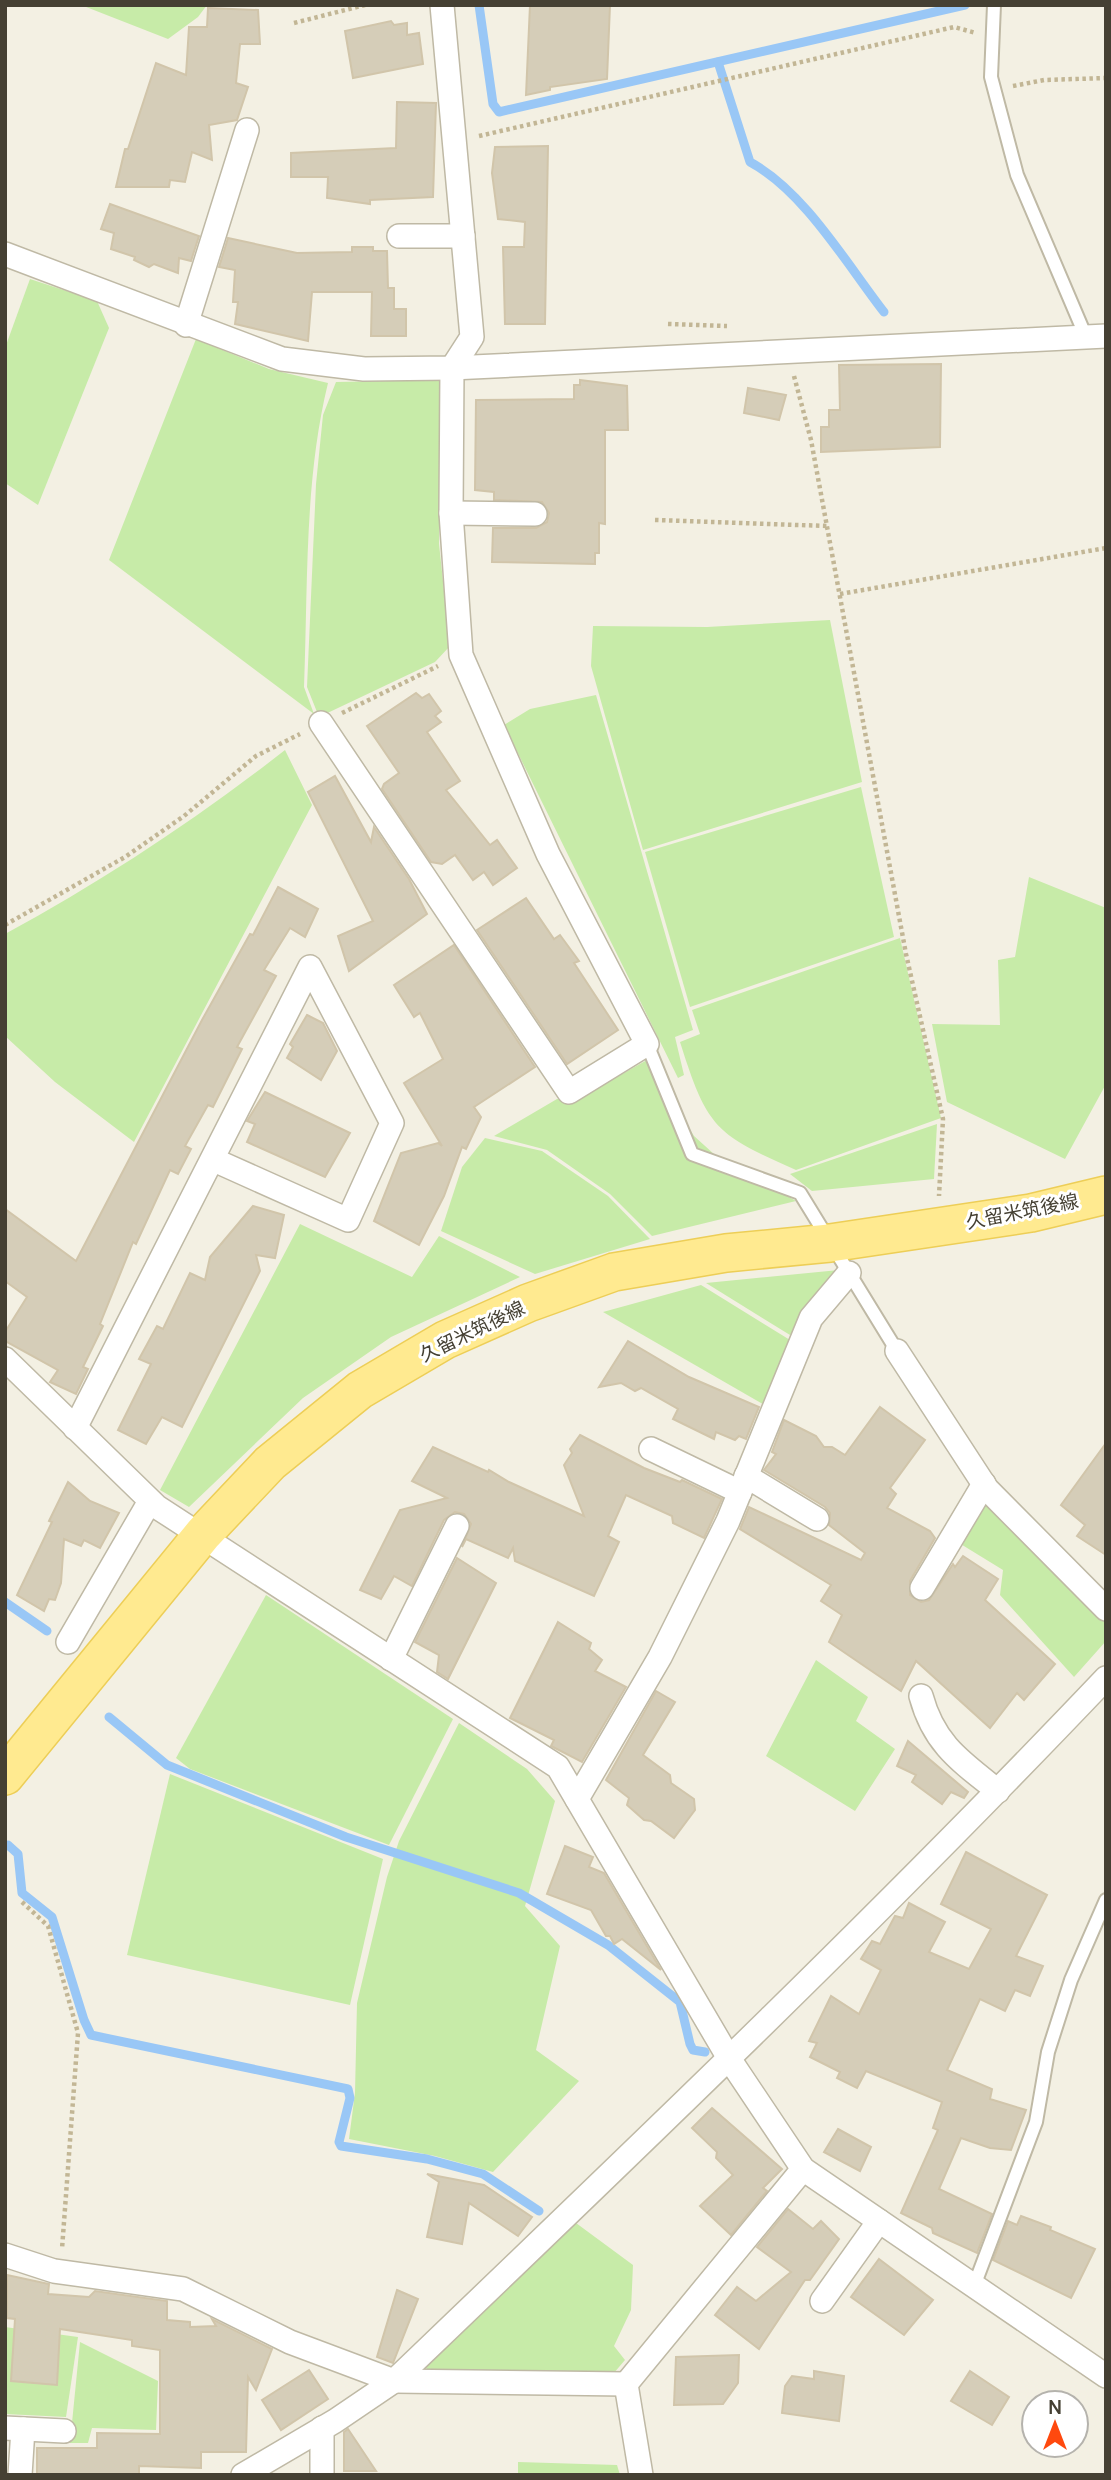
<svg xmlns="http://www.w3.org/2000/svg" width="1111" height="2480" viewBox="0 0 1111 2480" font-family="Manrope,'Noto Sans JP',sans-serif">
<style>
.green{fill:#c7eba8}
.lines{fill:none;stroke-linecap:round;stroke-linejoin:round}
.stream{stroke:#99c7f6;stroke-width:9}
.building{fill:#d5cdb8;stroke:#d1c5aa;stroke-width:2}
.service-casing{stroke:#bfb9a5;stroke-width:16}
.minor-casing{stroke:#bfb9a5;stroke-width:26}
.primary-casing{stroke:#edce57;stroke-width:40}
.path{stroke:#c2b695;stroke-width:4.5;stroke-dasharray:3.5 3.5;stroke-linecap:butt}
.service{stroke:#fff;stroke-width:12}
.minor{stroke:#fff;stroke-width:23}
.primary{stroke:#ffea90;stroke-width:37}
.labels{text-anchor:middle;dominant-baseline:central;stroke-width:6;stroke-linejoin:round;paint-order:stroke}
.street-label{font-size:19px;fill:#454033;stroke:#fff}
</style>
<rect width="100%" height="100%" fill="#f3f0e3"/>
<!-- green -->
<g class="green">
<polygon points="81,5 207,5 198,17 168,39"/>
<polygon points="30,279 97,301 109,328 38,505 5,483 5,348"/>
<path d="M196,339L269,369L328,383C304,481 308,587 304,687L314,714L109,560Z"/>
<polygon points="441,380 439,544 450,646 435,662 319,717 307,687 316,484 323,415 336,382"/>
<polygon points="830,620 862,782 643,850 591,666 593,626 707,627"/>
<polygon points="596,695 693,1030 675,1037 684,1075 678,1078 504,725 530,709"/>
<path d="M285,750L312,805L134,1142L55,1082L5,1036V934C103,881 197,819 285,750Z"/>
<polygon points="861,787 894,937 690,1007 645,852"/>
<polygon points="1029,877 1106,908 1106,1084 1065,1159 947,1102 932,1024 1000,1025 998,960 1015,957"/>
<path d="M900,938L941,1118L796,1170C714,1134 707,1127 680,1042L700,1034L692,1010Z"/>
<polygon points="647,1060 694,1136 715,1155 796,1201 652,1236 610,1194 547,1150 494,1136 557,1099 576,1100"/>
<polygon points="937,1124 934,1179 812,1191 790,1174"/>
<polygon points="485,1138 542,1151 608,1196 650,1239 535,1274 441,1231 462,1167"/>
<polygon points="300,1224 412,1277 439,1236 520,1277 391,1337 303,1398 189,1507 160,1490"/>
<polygon points="839,1270 790,1335 706,1283"/>
<polygon points="701,1285 790,1340 766,1406 603,1312"/>
<polygon points="982,1499 1106,1620 1106,1641 1074,1677 1000,1595 1003,1570 959,1543"/>
<polygon points="266,1595 453,1719 389,1845 190,1769 176,1758"/>
<polygon points="816,1660 868,1697 856,1721 895,1749 855,1811 766,1756"/>
<polygon points="459,1723 527,1769 555,1801 525,1906 560,1946 536,2050 579,2081 493,2172 435,2156 349,2139 355,2093 357,2003 387,1877 399,1841"/>
<polygon points="170,1774 383,1859 350,2005 127,1955"/>
<polygon points="576,2223 633,2265 631,2310 614,2346 625,2360 613,2374 428,2373 425,2364"/>
<polygon points="5,2327 78,2337 66,2417 5,2414"/>
<polygon points="80,2342 158,2381 156,2430 92,2428 88,2443 70,2443"/>
<polygon points="518,2462 617,2465 620,2475 518,2475"/>
</g>
<g class="lines">
<!-- stream -->
<g class="stream">
<polyline points="479,5 493,104 499,112 965,5"/>
<path d="M718,62L750,162C804,191 846,263 884,312"/>
<polyline points="5,1602 47,1631"/>
<polyline points="109,1717 167,1765 346,1837 519,1893 608,1945 680,2002 690,2044 693,2050 705,2052"/>
<polyline points="8,1845 18,1854 22,1893 52,1917 84,2020 91,2035 348,2089 350,2098 339,2142 341,2146 427,2159 483,2174 539,2211"/>
</g>
</g>
<!-- building -->
<g class="building">
<polygon points="530,5 610,5 607,79 550,87 550,90 526,95"/>
<polygon points="208,8 258,10 260,44 240,44 236,83 248,87 237,120 209,125 212,160 192,152 185,182 170,180 169,187 116,187 125,149 128,149 156,63 186,75 189,27 207,27"/>
<polygon points="391,21 394,25 407,23 407,35 419,33 423,64 353,78 345,31"/>
<polygon points="397,102 436,103 433,197 370,200 370,204 327,198 328,177 291,177 291,153 396,148"/>
<polygon points="548,146 545,324 505,324 503,247 524,247 525,222 498,219 492,173 495,147"/>
<polygon points="110,204 199,236 191,261 179,258 178,273 154,264 149,267 134,260 135,257 111,249 114,233 101,229"/>
<polygon points="228,238 297,253 352,252 352,247 373,247 373,251 387,251 388,288 394,288 394,309 406,309 406,336 371,336 372,292 312,292 308,341 235,324 238,302 233,302 235,270 219,267"/>
<polygon points="941,364 940,447 821,452 821,427 829,427 829,410 840,410 839,365"/>
<polygon points="580,380 627,386 628,430 605,430 605,524 599,523 599,553 595,553 595,564 492,562 493,528 536,528 547,522 549,513 542,502 494,500 494,492 475,490 476,400 574,399 574,385 580,385"/>
<polygon points="748,388 786,395 779,420 744,413"/>
<polygon points="416,693 422,698 429,694 441,711 435,716 441,722 427,732 460,781 446,790 490,845 497,840 517,868 493,885 484,872 473,880 455,855 442,864 431,862 382,789 384,784 399,773 367,726"/>
<polygon points="335,776 371,842 374,827 409,879 427,914 349,971 338,936 373,921 308,792"/>
<polygon points="278,887 318,909 305,937 290,928 264,970 276,976 237,1047 242,1049 213,1107 208,1105 185,1146 191,1149 178,1174 170,1170 136,1244 133,1242 100,1324 103,1326 83,1367 88,1369 76,1394 50,1382 58,1370 5,1341 5,1332 27,1297 5,1281 5,1209 76,1261 202,1020 250,934 253,935"/>
<polygon points="526,898 554,939 560,935 579,961 574,963 618,1030 567,1064 477,930"/>
<polygon points="454,945 535,1067 474,1107 481,1117 466,1149 462,1147 444,1196 419,1245 374,1221 401,1153 438,1143 442,1146 404,1083 443,1059 420,1013 414,1017 394,985"/>
<polygon points="307,1015 323,1023 337,1051 321,1080 287,1058 293,1047 290,1044"/>
<polygon points="265,1092 350,1133 325,1177 247,1142 255,1124 247,1121"/>
<polygon points="253,1206 284,1215 275,1258 256,1255 260,1271 182,1427 162,1417 146,1444 118,1430 151,1364 139,1359 157,1326 163,1329 190,1273 205,1280 210,1257"/>
<polygon points="628,1341 689,1377 759,1407 746,1439 739,1436 735,1440 716,1432 714,1439 673,1419 678,1409 641,1388 635,1391 621,1383 599,1387"/>
<polygon points="880,1407 925,1440 890,1488 896,1494 887,1508 930,1531 935,1538 910,1581 910,1595 921,1602 929,1600 953,1564 955,1567 963,1556 998,1579 985,1600 1055,1664 1024,1700 1017,1693 990,1728 916,1661 901,1691 829,1642 842,1615 821,1601 831,1585 740,1529 749,1507 861,1560 865,1553 829,1525 830,1513 825,1507 764,1470 776,1454 772,1452 784,1420 816,1436 824,1447 832,1447 845,1455"/>
<polygon points="580,1435 644,1468 680,1482 682,1480 722,1499 704,1538 673,1523 672,1516 626,1495 608,1536 619,1542 594,1596 515,1561 513,1548 508,1558 466,1539 462,1547 471,1524 464,1514 455,1512 444,1520 412,1586 394,1576 381,1599 360,1590 400,1510 447,1498 412,1481 433,1447 488,1472 489,1470 509,1482 584,1516 564,1465 572,1453 570,1449"/>
<polygon points="1106,1443 1106,1555 1077,1536 1085,1525 1061,1505"/>
<polygon points="68,1482 90,1501 119,1513 100,1548 84,1540 81,1546 64,1539 61,1583 55,1600 49,1599 44,1611 17,1595 52,1522 49,1521"/>
<polygon points="457,1558 496,1583 448,1679 437,1672 439,1655 415,1642"/>
<polygon points="558,1622 591,1643 589,1649 602,1660 595,1671 626,1687 582,1762 551,1746 554,1740 510,1718"/>
<polygon points="656,1691 675,1702 643,1755 670,1775 671,1783 694,1799 695,1810 674,1838 651,1821 644,1820 627,1805 629,1798 606,1780"/>
<polygon points="908,1741 968,1792 964,1798 951,1792 942,1804 912,1782 916,1775 897,1766"/>
<polygon points="565,1846 593,1857 589,1867 604,1873 661,1970 622,1939 614,1944 610,1936 606,1936 591,1910 547,1894"/>
<polygon points="966,1852 1047,1895 1016,1956 1043,1966 1030,1996 1015,1990 1005,2011 980,1999 947,2070 992,2089 990,2099 1026,2110 1011,2150 990,2148 961,2138 939,2189 992,2214 977,2253 933,2233 932,2228 901,2213 938,2130 933,2128 942,2102 866,2071 857,2088 837,2078 840,2072 810,2057 817,2043 809,2041 831,1996 859,2014 881,1970 861,1959 872,1941 880,1944 895,1916 903,1918 909,1903 945,1922 929,1952 969,1969 991,1929 941,1904"/>
<polygon points="712,2108 782,2169 763,2188 767,2191 731,2235 700,2206 733,2175 716,2158 717,2152 692,2128"/>
<polygon points="838,2129 871,2147 860,2171 824,2152"/>
<polygon points="427,2174 484,2185 532,2217 518,2236 469,2203 462,2244 427,2237 439,2182"/>
<polygon points="788,2209 813,2229 821,2221 839,2239 810,2280 805,2280 759,2349 715,2315 737,2287 756,2301 791,2272 757,2247"/>
<polygon points="1021,2216 1051,2227 1050,2230 1095,2249 1071,2298 993,2260 1008,2221 1017,2225"/>
<polygon points="879,2259 933,2300 904,2335 851,2297"/>
<polygon points="7,2275 49,2284 48,2294 89,2297 95,2291 167,2301 167,2320 190,2322 190,2327 216,2326 212,2319 272,2349 256,2390 248,2377 246,2452 201,2452 201,2468 139,2466 139,2475 37,2475 37,2448 97,2448 97,2433 160,2434 160,2350 132,2346 132,2340 60,2329 57,2385 11,2381 15,2319 7,2318"/>
<polygon points="397,2290 418,2299 393,2363 377,2357"/>
<polygon points="739,2355 738,2383 723,2404 674,2405 676,2357"/>
<polygon points="309,2370 328,2399 281,2430 262,2400"/>
<polygon points="814,2371 844,2376 839,2421 782,2413 785,2386 792,2376 814,2379"/>
<polygon points="970,2371 1009,2397 992,2425 951,2401"/>
<polygon points="348,2429 376,2471 344,2471 344,2432"/>
</g>
<g class="lines">
<defs>
<g id="service">
<polyline points="994,5 991,77 1017,175 1086,337"/>
<polyline points="647,1044 692,1154 800,1193 897,1351"/>
<polyline points="974,2286 1036,2122 1048,2052 1071,1980 1106,1900"/>
</g>
<g id="minor">
<polyline points="399,236 463,236"/>
<polyline points="5,254 282,359 364,369 452,368 1106,336"/>
<polyline points="186,325 247,130"/>
<polyline points="451,513 535,514"/>
<polyline points="321,723 569,1092 647,1044 548,854 461,655 451,513 452,368 472,337 442,5"/>
<polyline points="897,1351 987,1489 1106,1609"/>
<polyline points="5,1359 157,1507 558,1767 730,2060 803,2169 1106,2376"/>
<polyline points="75,1428 310,967 392,1123 348,1220 214,1160"/>
<polyline points="651,1449 740,1492"/>
<polyline points="746,1476 817,1519"/>
<polyline points="922,1588 984,1484"/>
<polyline points="68,1642 150,1501"/>
<polyline points="391,1659 457,1526"/>
<path d="M921,1696C934,1744 960,1761 998,1791"/>
<polyline points="577,1799 660,1657 728,1521 811,1318 849,1273"/>
<polyline points="5,2255 54,2271 183,2289 290,2342 394,2381 626,2384"/>
<polyline points="822,2301 879,2221"/>
<polyline points="5,2428 64,2431"/>
<polyline points="322,2428 322,2475"/>
<polyline points="20,2475 23,2429"/>
<path d="M243,2475L335,2421L394,2381C635,2150 876,1920 1106,1678"/>
<polyline points="641,2475 626,2384 803,2169"/>
</g>
<polyline id="primary" points="5,1776 203,1534 270,1463 360,1390 445,1340 528,1303 614,1272 726,1253 830,1243 1031,1213 1106,1195"/>
</defs>
<!-- service casing -->
<use href="#service" class="service-casing"/>
<!-- minor casing -->
<use href="#minor" class="minor-casing"/>
<!-- primary casing -->
<use href="#primary" class="primary-casing"/>
<!-- path -->
<g class="path">
<polyline points="294,23 365,5"/>
<polyline points="1013,86 1044,80 1106,78"/>
<polyline points="479,136 954,27 976,33"/>
<polyline points="668,324 727,326"/>
<polyline points="794,376 811,440 906,954 943,1119 939,1196"/>
<polyline points="655,520 827,526"/>
<polyline points="840,594 1106,548"/>
<polyline points="342,713 438,666"/>
<polyline points="5,925 125,857 184,816 256,756 300,734"/>
<polyline points="22,1902 48,1926 78,2033 62,2249"/>
</g>
<!-- service -->
<use href="#service" class="service"/>
<!-- minor -->
<use href="#minor" class="minor"/>
<!-- primary -->
<use href="#primary" class="primary"/>
</g>
<g class="labels">
<!-- street labels -->
<g class="street-label">
<text transform="translate(1022 1211) rotate(-11)">久留米筑後線</text>
<text transform="translate(472 1331) rotate(-26)">久留米筑後線</text>
</g>
</g>
<!-- border -->
<rect width="1111" height="2480" fill="none" stroke="#454033" stroke-width="14"/>
<!-- north arrow -->
<g transform="translate(1055 2424)"><circle r="33" fill="#ffffff" stroke="#b5b3ad" stroke-width="2"/>
<path d="M0-5L12 26L0 18L-12 26Z" fill="#ff490e"/>
<text y="-10" font-size="19" font-weight="bold" text-anchor="middle" fill="#454033">N</text>
</g>
</svg>
